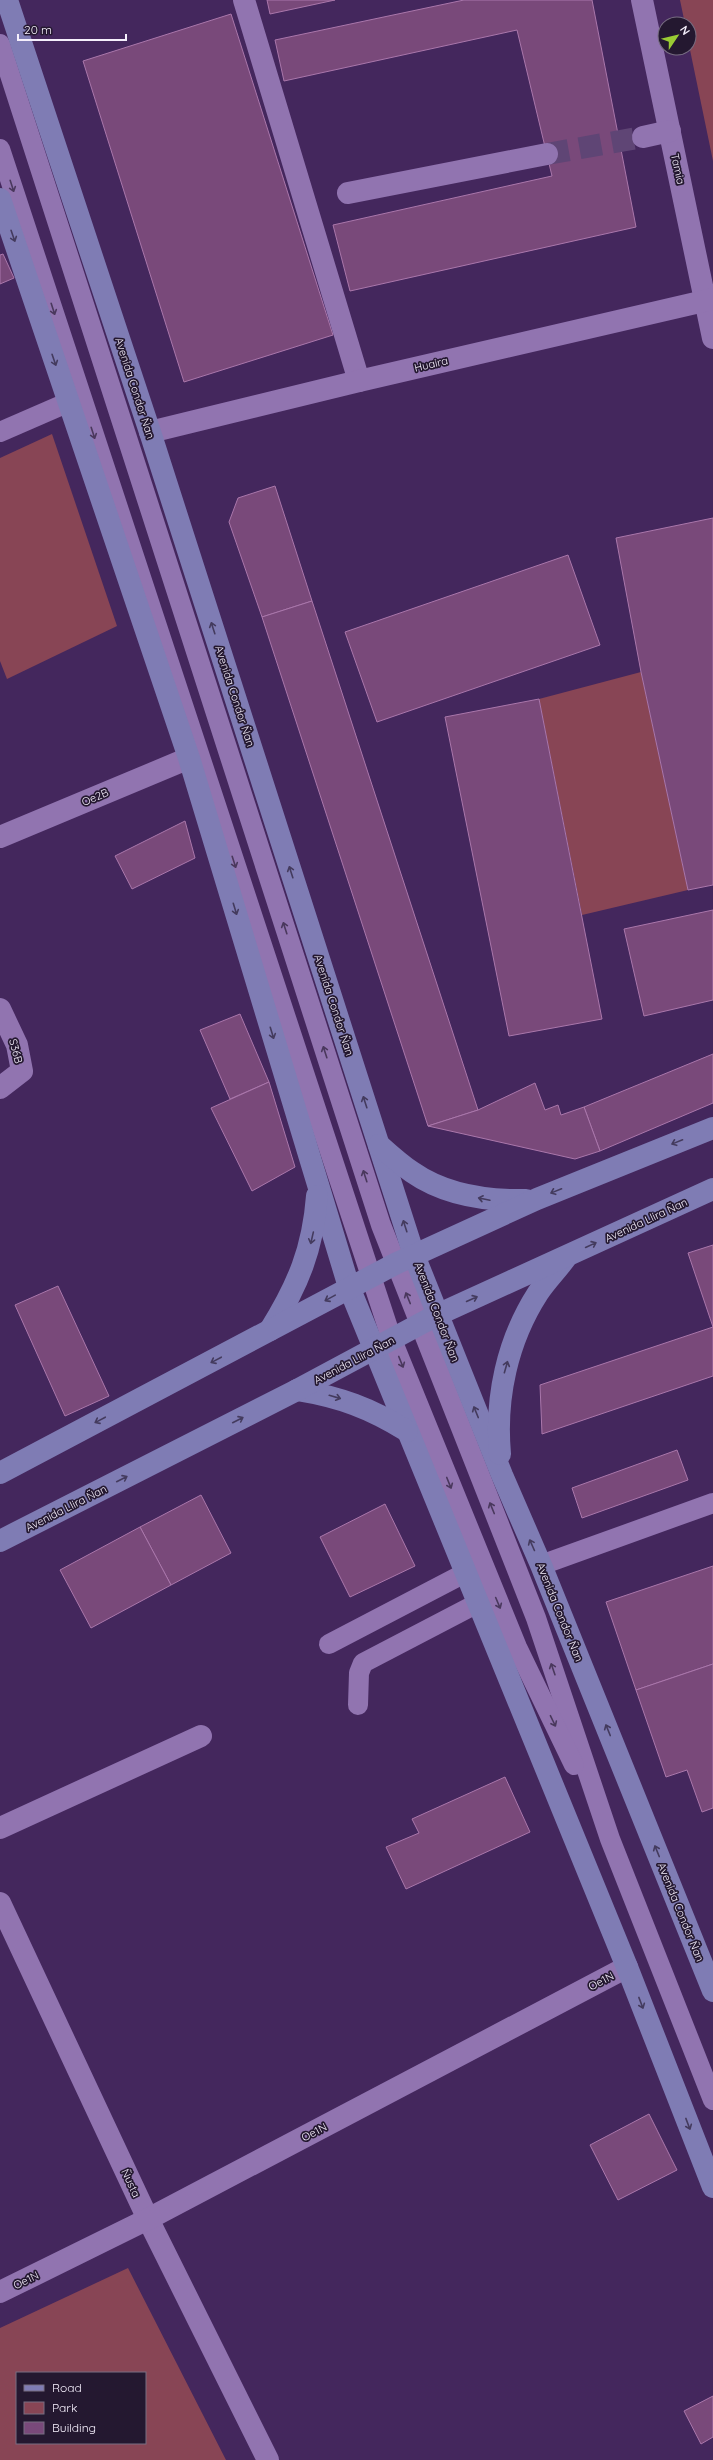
<svg xmlns="http://www.w3.org/2000/svg" width="713" height="2460" viewBox="0 0 713 2460" font-family="Quicksand,sans-serif">
<style>
.green{fill:#884555;fill-rule:evenodd}
.building{fill:#79497a;stroke:#aa77ab}
.lines{fill:none;stroke-linecap:round;stroke-linejoin:round}
.street-tunnel{stroke:#5f4575;stroke-width:22;stroke-dasharray:22 11;stroke-linecap:butt}
.lane{stroke:#9174b0;stroke-width:20}
.street{stroke:#9174b0;stroke-width:22}
.secondary{stroke:#7f7cb4;stroke-width:22}
.oneway{stroke:#4a385d}
.oneway2{stroke:#443b5e}
.labels{text-anchor:middle;dominant-baseline:central;stroke-width:3.5;stroke-linejoin:round;paint-order:stroke}
.street-label{font-size:11px;fill:#f5effc;stroke:#241830}
</style>
<rect width="100%" height="100%" fill="#44275d"/>
<!-- green -->
<g class="green">
<polygon points="680,0 713,0 713,161 689,45 689,24 685,24"/>
<polygon points="52,434 117,626 7,679 0,661 0,458"/>
<polygon points="641,672 688,890 582,915 539,699"/>
<path d="M128,2268L226,2460H0V2328ZM17,2373H145V2443H17Z"/>
</g>
<!-- building -->
<g class="building">
<polygon points="267,0 335,0 270,14"/>
<polygon points="464,0 592,0 636,227 350,291 333,225 552,176 517,30 284,81 275,40"/>
<polygon points="231,14 333,335 184,382 83,61"/>
<polygon points="3,254 14,278 0,284 0,255"/>
<polygon points="275,486 312,601 262,617 229,522 238,498"/>
<polygon points="713,518 713,885 688,890 641,672 616,538"/>
<polygon points="568,555 600,645 377,722 345,632"/>
<polygon points="312,601 478,1110 428,1126 262,617"/>
<polygon points="539,699 602,1019 509,1036 445,717"/>
<polygon points="185,821 195,858 132,889 115,856"/>
<polygon points="713,910 713,1000 644,1016 624,929"/>
<polygon points="240,1014 269,1082 230,1099 200,1030"/>
<polygon points="713,1054 713,1103 600,1151 584,1107"/>
<polygon points="269,1082 295,1167 252,1191 211,1108"/>
<polygon points="535,1083 545,1110 558,1105 561,1115 584,1107 600,1151 575,1159 428,1126 478,1110"/>
<polygon points="713,1245 713,1376 542,1434 540,1385 713,1327 688,1253"/>
<polygon points="58,1286 109,1396 65,1416 15,1305"/>
<polygon points="677,1450 688,1480 582,1518 572,1488"/>
<polygon points="201,1495 231,1553 171,1585 140,1527"/>
<polygon points="385,1504 415,1566 350,1597 320,1537"/>
<polygon points="140,1527 171,1585 91,1628 60,1570"/>
<polygon points="713,1566 713,1664 636,1690 606,1602"/>
<polygon points="713,1664 713,1808 702,1812 687,1770 666,1777 636,1690"/>
<polygon points="505,1777 530,1832 406,1889 386,1847 419,1833 412,1819"/>
<polygon points="649,2114 677,2170 618,2200 590,2145"/>
<polygon points="713,2396 713,2437 701,2444 684,2411"/>
</g>
<g class="lines">
<!-- street-tunnel -->
<polyline class="street-tunnel" points="547,154 643,137"/>
<!-- lane -->
<g class="lane">
<polyline points="0,44 381,1225 536,1618 610,1839 713,2100"/>
<polyline points="0,149 392,1340 517,1647 574,1765"/>
<polyline points="0,432 69,402"/>
<polyline points="541,1565 713,1503"/>
<polyline points="329,1644 465,1573"/>
<polyline points="358,1705 359,1673 363,1663 478,1603"/>
</g>
<!-- street -->
<g class="street">
<polyline points="244,0 359,381"/>
<polyline points="642,0 713,338"/>
<polyline points="643,137 670,131"/>
<polyline points="348,193 547,154"/>
<polyline points="150,432 359,381 713,299"/>
<polyline points="0,837 189,758"/>
<polyline points="0,1009 17,1045 22,1071 0,1088"/>
<polyline points="0,1828 201,1736"/>
<polyline points="0,1903 148,2219 268,2460"/>
<polyline points="0,2292 148,2219 627,1967"/>
</g>
<!-- secondary -->
<g class="secondary">
<polyline points="7,0 150,432 414,1255 502,1475 541,1565 713,1991"/>
<polyline points="0,199 189,758 349,1287 627,1967 713,2187"/>
<path d="M379,1145C389,1154 400,1164 412,1172C445,1195 486,1201 526,1200"/>
<path d="M270,1330C298,1285 313,1249 317,1196"/>
<path d="M297,1390C340,1397 370,1408 407,1431"/>
<path d="M500,1454C495,1398 507,1341 538,1293C546,1281 556,1271 565,1259"/>
<polyline points="0,1473 395,1264 537,1199 713,1128"/>
<polyline points="0,1541 297,1390 437,1315 713,1189"/>
</g>
</g>
<!-- one-way arrows -->
<defs><path id="oneway-shaft" d="M-6 0H5M1.5-3L5.5 0L1.5 3" fill="none" stroke-width="1.6" stroke-linecap="round" stroke-linejoin="round"/></defs>
<g class="oneway">
<use href="#oneway-shaft" transform="translate(12 186) rotate(72)"/>
<use href="#oneway-shaft" transform="translate(53 309) rotate(72)"/>
<use href="#oneway-shaft" transform="translate(93 433) rotate(72)"/>
<use href="#oneway-shaft" transform="translate(234 862) rotate(72)"/>
<use href="#oneway-shaft" transform="translate(285 928) rotate(-108)"/>
<use href="#oneway-shaft" transform="translate(325 1052) rotate(-108)"/>
<use href="#oneway-shaft" transform="translate(365 1176) rotate(-108)"/>
<use href="#oneway-shaft" transform="translate(408 1298) rotate(-112)"/>
<use href="#oneway-shaft" transform="translate(401 1362) rotate(68)"/>
<use href="#oneway-shaft" transform="translate(449 1483) rotate(68)"/>
<use href="#oneway-shaft" transform="translate(492 1508) rotate(-112)"/>
<use href="#oneway-shaft" transform="translate(498 1603) rotate(67)"/>
<use href="#oneway-shaft" transform="translate(553 1669) rotate(-109)"/>
<use href="#oneway-shaft" transform="translate(553 1721) rotate(64)"/>
</g>
<g class="oneway2">
<use href="#oneway-shaft" transform="translate(13 236) rotate(71)"/>
<use href="#oneway-shaft" transform="translate(54 360) rotate(71)"/>
<use href="#oneway-shaft" transform="translate(213 628) rotate(-108)"/>
<use href="#oneway-shaft" transform="translate(291 872) rotate(-108)"/>
<use href="#oneway-shaft" transform="translate(235 909) rotate(73)"/>
<use href="#oneway-shaft" transform="translate(272 1033) rotate(73)"/>
<use href="#oneway-shaft" transform="translate(365 1102) rotate(-108)"/>
<use href="#oneway-shaft" transform="translate(677 1142) rotate(158)"/>
<use href="#oneway-shaft" transform="translate(556 1191) rotate(158)"/>
<use href="#oneway-shaft" transform="translate(484 1199) rotate(-168)"/>
<use href="#oneway-shaft" transform="translate(405 1226) rotate(-108)"/>
<use href="#oneway-shaft" transform="translate(312 1238) rotate(103)"/>
<use href="#oneway-shaft" transform="translate(591 1245) rotate(-25)"/>
<use href="#oneway-shaft" transform="translate(330 1298) rotate(151)"/>
<use href="#oneway-shaft" transform="translate(472 1299) rotate(-24)"/>
<use href="#oneway-shaft" transform="translate(216 1360) rotate(152)"/>
<use href="#oneway-shaft" transform="translate(506 1367) rotate(-74)"/>
<use href="#oneway-shaft" transform="translate(335 1397) rotate(16)"/>
<use href="#oneway-shaft" transform="translate(476 1412) rotate(-112)"/>
<use href="#oneway-shaft" transform="translate(100 1420) rotate(152)"/>
<use href="#oneway-shaft" transform="translate(238 1420) rotate(-27)"/>
<use href="#oneway-shaft" transform="translate(122 1479) rotate(-27)"/>
<use href="#oneway-shaft" transform="translate(532 1545) rotate(-114)"/>
<use href="#oneway-shaft" transform="translate(608 1730) rotate(-112)"/>
<use href="#oneway-shaft" transform="translate(657 1851) rotate(-112)"/>
<use href="#oneway-shaft" transform="translate(641 2003) rotate(69)"/>
<use href="#oneway-shaft" transform="translate(688 2124) rotate(69)"/>
</g>
<g class="labels">
<!-- street labels -->
<g class="street-label">
<text transform="translate(678 169) rotate(78)">Tamia</text>
<text transform="translate(431 364) rotate(-13)">Huaira</text>
<text transform="translate(135 388) rotate(72)">Avenida Condor Ñan</text>
<text transform="translate(235 696) rotate(72)">Avenida Condor Ñan</text>
<text transform="translate(95 797) rotate(-23)">Oe2B</text>
<text transform="translate(334 1005) rotate(72)">Avenida Condor Ñan</text>
<text transform="translate(16 1051) rotate(75)">S36B</text>
<text transform="translate(646 1220) rotate(-25)">Avenida Llira Ñan</text>
<text transform="translate(437 1312) rotate(69)">Avenida Condor Ñan</text>
<text transform="translate(354 1360) rotate(-28)">Avenida Llira Ñan</text>
<text transform="translate(66 1508) rotate(-27)">Avenida Llira Ñan</text>
<text transform="translate(560 1612) rotate(68)">Avenida Condor Ñan</text>
<text transform="translate(681 1912) rotate(68)">Avenida Condor Ñan</text>
<text transform="translate(601 1981) rotate(-28)">Oe1N</text>
<text transform="translate(314 2132) rotate(-28)">Oe1N</text>
<text transform="translate(131 2183) rotate(65)">Ñusta</text>
<text transform="translate(26 2280) rotate(-26)">Oe1N</text>
</g>
</g>
<!-- legend -->
<rect x="16" y="2372" width="130" height="72" fill="#241830" stroke="#786e82"/>
<rect x="24" y="2385" width="20" height="6" fill="#7f7cb4" stroke="#786e82"/>
<text x="52" y="2392" font-size="12" fill="#f5effc">Road</text>
<rect x="24" y="2402" width="20" height="12" fill="#884555" stroke="#786e82"/>
<text x="52" y="2412" font-size="12" fill="#f5effc">Park</text>
<rect x="24" y="2422" width="20" height="12" fill="#79497a" stroke="#786e82"/>
<text x="52" y="2432" font-size="12" fill="#f5effc">Building</text>
<!-- north arrow -->
<g transform="translate(677 36) rotate(55)"><circle r="19" fill="#241830" stroke="#786e82"/>
<path d="M0-3L7 15L0 10L-7 15Z" fill="#9acb34"/>
<text y="-6" font-size="11" font-weight="bold" text-anchor="middle" fill="#f5effc">N</text>
</g>
<!-- scale -->
<path d="M18 34v6h108v-6" fill="none" stroke="#f5effc" stroke-width="2"/>
<text x="24" y="34" font-size="12" fill="#f5effc" stroke="#241830" stroke-width="3" paint-order="stroke">20 m</text>
</svg>
